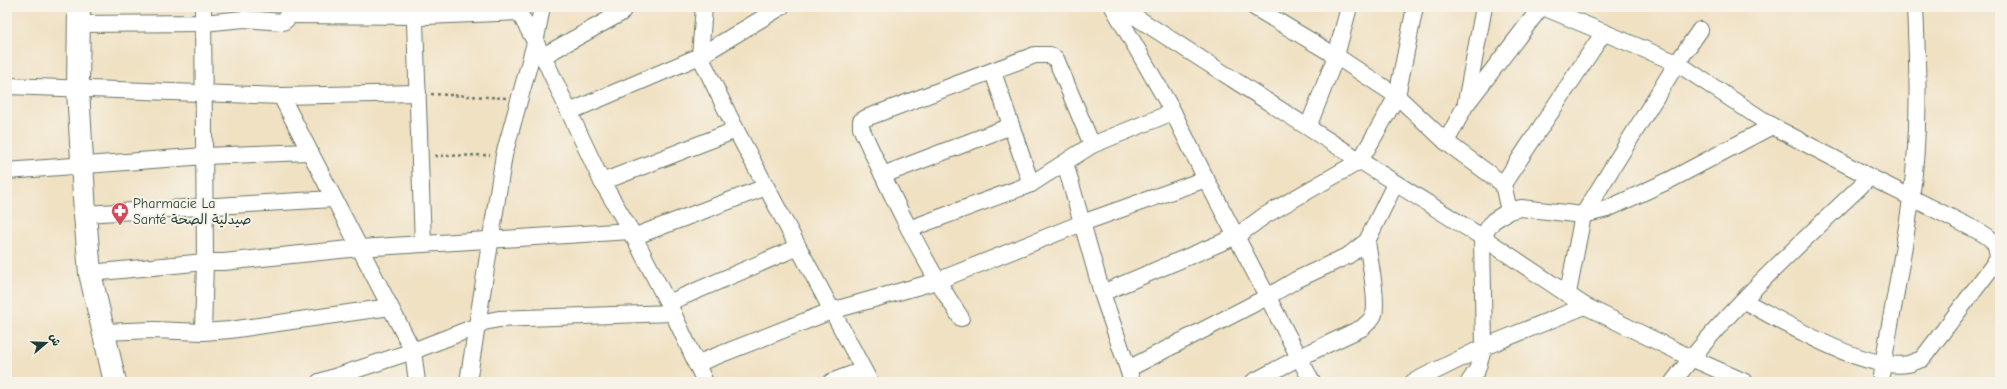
<svg xmlns="http://www.w3.org/2000/svg" width="2007" height="389" viewBox="0 0 2007 389" font-family="'Comic Neue','Playpen Sans Arabic',sans-serif">
<style>
.lines{fill:none;stroke-linecap:round;stroke-linejoin:round}
.street-casing{stroke:#687666;stroke-width:18}
.secondary-casing{stroke:#687666;stroke-width:24}
.path{stroke:#687666;stroke-width:2.5;stroke-dasharray:3 3;stroke-linecap:butt}
.street{stroke:#fff;stroke-width:16}
.secondary{stroke:#fff;stroke-width:22}
.labels{text-anchor:middle;dominant-baseline:central;stroke-width:4;stroke-linejoin:round;paint-order:stroke}
.poi-label{font-size:14px;fill:#1f3d34;stroke:#f7f3e8;text-anchor:start}
</style>
<rect width="100%" height="100%" fill="#f7f3e8"/>
<filter id="ink" filterUnits="userSpaceOnUse"><feTurbulence type="fractalNoise" baseFrequency=".025" numOctaves="2"/><feDisplacementMap in="SourceGraphic" scale="8" xChannelSelector="R" yChannelSelector="G"/><feConvolveMatrix kernelMatrix="1 2 1 2 8 2 1 2 1" color-interpolation-filters="sRGB"/></filter>
<filter id="wash" filterUnits="userSpaceOnUse"><feTurbulence type="fractalNoise" baseFrequency=".012" numOctaves="4" result="noise"/><feDisplacementMap in="SourceGraphic" scale="16" xChannelSelector="R" yChannelSelector="G"/><feGaussianBlur stdDeviation="0.9" result="paint"/><feColorMatrix in="noise" values="0 0 0 0 0 0 0 0 0 0 0 0 0 0 0 0 0 1.4 0 .05"/><feComposite in="paint" operator="in"/></filter>
<g filter="url(#wash)">
<rect width="100%" height="100%" fill="#f0e1c3"/>
</g>
<g filter="url(#ink)">
<g class="lines">
<defs>
<g id="street">
<polyline points="203,7 205,262 203,332"/>
<polyline points="516,7 543,56 602,182 631,231 673,313 705,382"/>
<polyline points="704,7 700,56 736,130 870,382"/>
<polyline points="1113,7 1173,112 1206,179 1312,382"/>
<path d="M1120,7C1241,84 1360,162 1482,237L1493,221L1509,211L1521,208L1583,215L1607,209L1670,180L1772,126"/>
<polyline points="1254,7 1336,56 1397,96 1446,142 1503,184"/>
<path d="M1543,7L1677,63L1772,126L1870,177L1982,233C1994,240 1997,245 1998,259L1922,359C1918,360 1913,363 1908,364C1864,372 1783,321 1744,301"/>
<polyline points="288,15 426,16"/>
<polyline points="78,24 203,23 244,19 283,22 287,19 288,7"/>
<polyline points="543,56 621,13 625,7"/>
<polyline points="993,72 1031,184"/>
<polyline points="7,86 281,96 418,93"/>
<polyline points="281,96 413,351 417,382"/>
<polyline points="1466,102 1484,7"/>
<polyline points="569,112 700,56 781,7"/>
<polyline points="1308,127 1336,56 1349,7"/>
<polyline points="1446,142 1465,106 1541,7"/>
<polyline points="1065,163 1102,293 1128,369"/>
<polyline points="7,171 205,156 309,152"/>
<polyline points="883,175 1011,126"/>
<polyline points="602,182 736,130"/>
<polyline points="1509,211 1503,184 1604,32"/>
<polyline points="85,214 333,199"/>
<polyline points="909,229 1031,184 1092,145 1173,112"/>
<polyline points="633,237 766,187"/>
<polyline points="423,244 415,23 419,18 426,16 518,12"/>
<polyline points="90,273 205,262 224,262 359,248 631,231"/>
<polyline points="1102,293 1237,236 1264,216 1360,161 1397,96 1415,7"/>
<polyline points="1568,293 1583,215 1677,63 1700,30"/>
<polyline points="668,303 798,247"/>
<path d="M961,318C921,258 891,194 861,128V121L866,118L1035,55H1050L1056,59L1092,145"/>
<polyline points="104,332 154,330 203,332 230,330 390,307"/>
<polyline points="696,364 831,311 937,281 1082,223 1206,179"/>
<polyline points="319,382 413,351 475,327 484,322 499,319 673,313"/>
<polyline points="468,382 504,155 535,43 542,7"/>
<polyline points="831,382 863,370"/>
<polyline points="1132,382 1128,369 1267,297 1296,280 1349,255 1367,241 1395,184"/>
<path d="M1253,382L1300,357L1362,328C1366,324 1373,319 1374,314C1378,299 1369,258 1367,241"/>
<polyline points="1413,382 1484,347 1585,306"/>
<polyline points="1469,382 1477,370 1484,347 1482,237 1585,306 1691,358 1745,382"/>
<path d="M1673,382C1729,307 1802,242 1870,177"/>
<path d="M1880,382C1890,321 1903,260 1911,199C1920,135 1918,71 1915,7"/>
</g>
<polyline id="secondary" points="79,7 78,89 85,214 90,273 115,382"/>
</defs>
<!-- street casing -->
<use href="#street" class="street-casing"/>
<!-- secondary casing -->
<use href="#secondary" class="secondary-casing"/>
<!-- path -->
<g class="path">
<polyline points="431,94 506,98"/>
<polyline points="435,156 490,155"/>
</g>
<!-- street -->
<use href="#street" class="street"/>
<!-- secondary -->
<use href="#secondary" class="secondary"/>
</g>
</g>
<!-- icons -->
<defs>
<symbol id="pharmacy-pin" viewBox="-11 -11 22 30"><path d="M0 17L-7.5 6A9.5 9.5 0 1 1 7.5 6Z" fill="#d1495b" stroke="#f7f3e8"/><path d="M-2-6h4v4h4v4h-4v4h-4v-4h-4v-4h4Z" fill="#fff"/></symbol>
</defs>
<g fill-rule="evenodd">
<use href="#pharmacy-pin" x="110" y="201" width="20" height="27"/>
</g>
<g class="labels">
<!-- poi labels -->
<g class="poi-label">
<text x="133" y="203">Pharmacie La<tspan x="133" dy="16">Santé صيدلية الصحة</tspan></text>
</g>
</g>
<!-- margin -->
<rect width="2007" height="389" fill="none" stroke="#f7f3e8" stroke-width="24"/>
<!-- north arrow -->
<g transform="translate(46 343) rotate(71)" stroke="#f7f3e8" stroke-width="3" paint-order="stroke">
<path d="M0-3L7 15L0 10L-7 15Z" fill="#1f3d34"/>
<text y="-6" font-size="11" font-weight="bold" text-anchor="middle" fill="#1f3d34">ش</text>
</g>
</svg>
